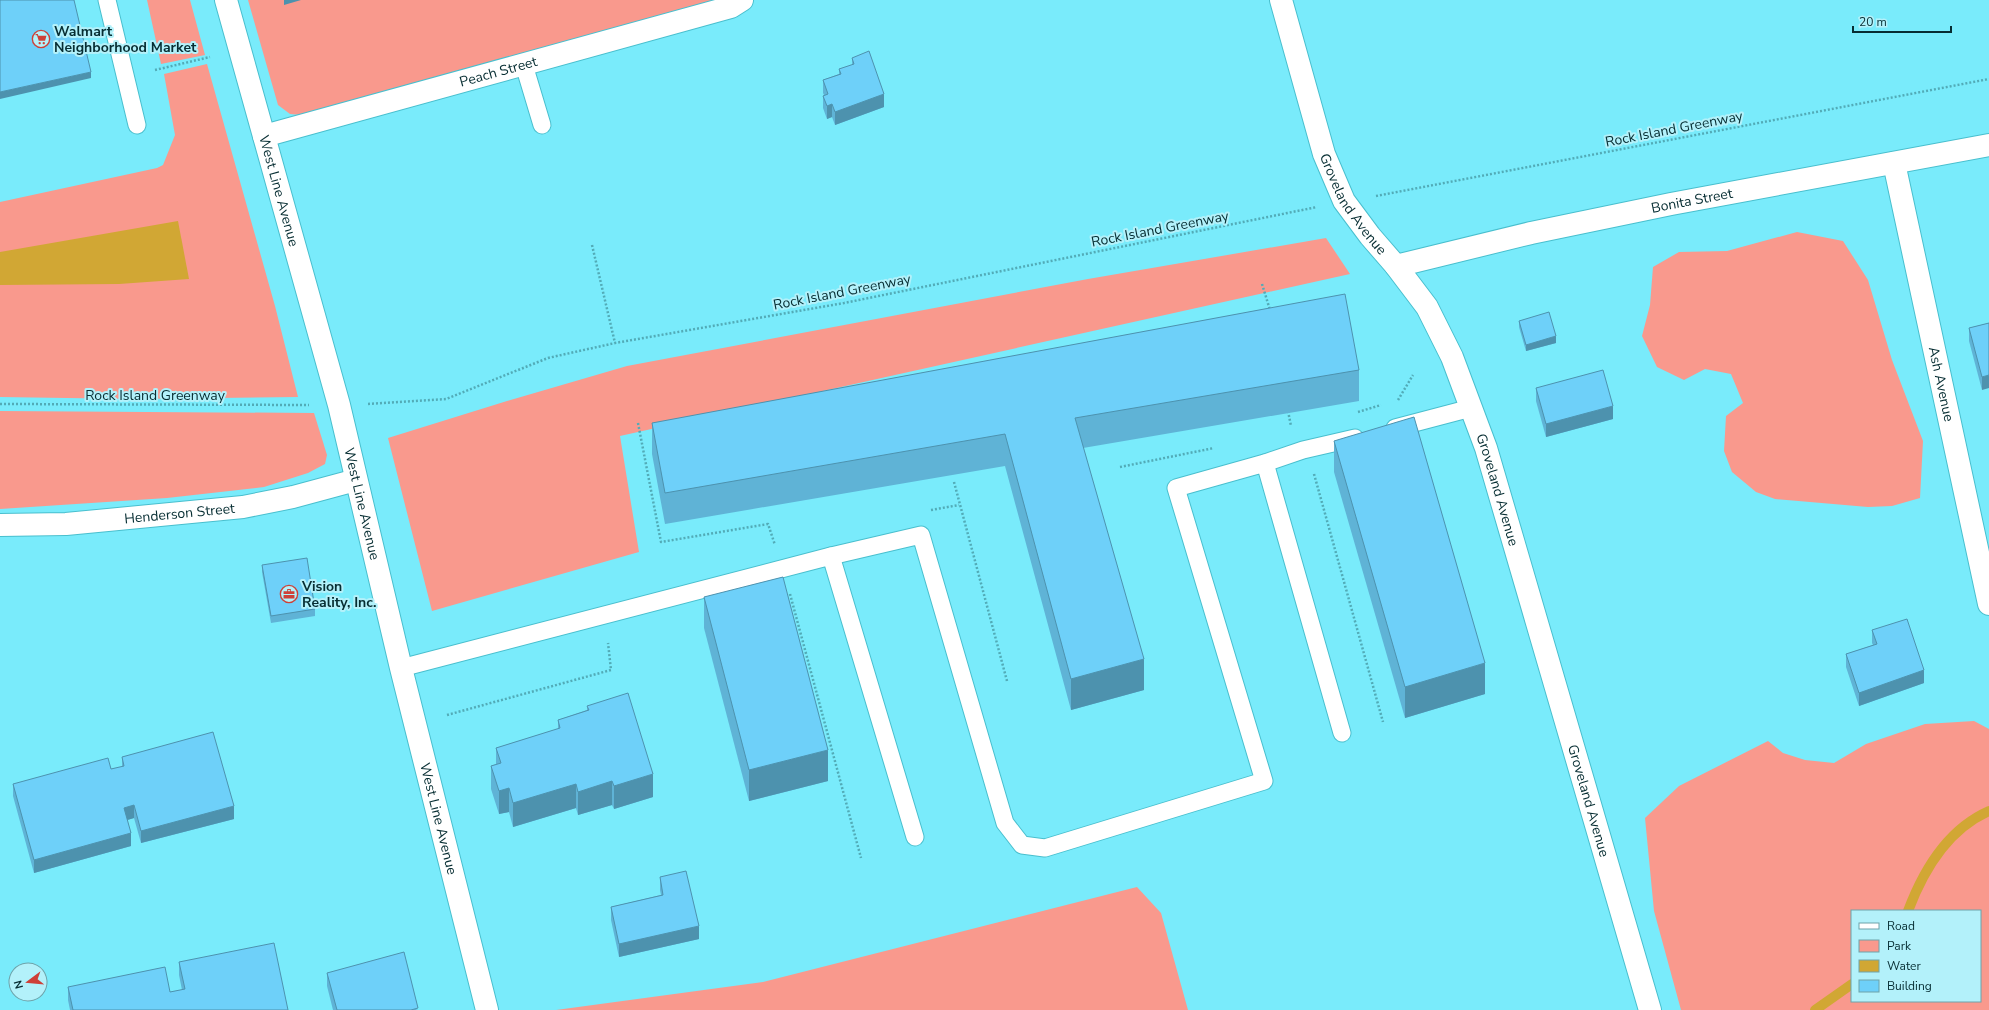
<svg xmlns="http://www.w3.org/2000/svg" width="1989" height="1010" viewBox="0 0 1989 1010" font-family="'Nunito Sans',sans-serif">
<style>
.green{fill:#f9998d;fill-rule:evenodd}
.water{fill:#d1a734}
.lines{fill:none;stroke-linecap:round;stroke-linejoin:round}
.stream{stroke:#d1a734;stroke-width:10}
.service-casing{stroke:#49bfce;stroke-width:19}
.minor-casing{stroke:#49bfce;stroke-width:24}
.path{stroke:#52abb7;stroke-width:2.5;stroke-dasharray:2 2;stroke-linecap:butt}
.service{stroke:#fff;stroke-width:17}
.minor{stroke:#fff;stroke-width:22}
.wall{fill:#5fb3d6}
.shaded-wall{fill:#4d92ae}
.building{fill:#6ed0f9;stroke:#4d92ae}
.labels{text-anchor:middle;dominant-baseline:central;stroke-width:4;stroke-linejoin:round;paint-order:stroke}
.poi-label{font-size:14px;font-weight:bold;fill:#062d32;stroke:#b3f1fa;text-anchor:start}
.street-label{font-size:14px;fill:#062d32;stroke:#b3f1fa}
</style>
<rect width="100%" height="100%" fill="#79ebfb"/>
<!-- green -->
<g class="green">
<polygon points="147,0 190,0 205,55 161,64"/>
<polygon points="248,0 723,0 301,115 290,114 278,105"/>
<polygon points="207,64 275,306 298,397 134,399 0,397 0,202 157,168 163,165 175,135 164,74"/>
<polygon points="1797,232 1843,241 1868,280 1892,360 1923,441 1920,498 1892,506 1868,507 1775,499 1756,492 1732,472 1724,451 1726,416 1743,403 1731,374 1705,369 1684,380 1657,367 1642,336 1650,305 1653,267 1679,252 1727,251"/>
<polygon points="1326,238 1350,274 620,436 639,552 432,611 388,438 507,401 627,366 1088,279"/>
<polygon points="0,411 314,413 327,455 325,464 308,473 264,487 167,498 0,509"/>
<path d="M1974,721L1989,729V1010H1681L1654,911L1645,818L1679,786L1768,741L1783,753L1805,760L1834,763L1866,744L1925,724ZM1852,911H1980V1001H1852Z"/>
<polygon points="1137,887 1161,913 1188,1010 556,1010 763,982"/>
</g>
<!-- water -->
<polygon class="water" points="178,221 189,279 119,284 0,285 0,252"/>
<g class="lines">
<!-- stream -->
<g class="stream">
<path d="M1908,911C1923,871 1948,829 1989,811"/>
<polyline points="1815,1010 1852,984"/>
</g>
<defs>
<g id="service">
<polyline points="107,0 137,125"/>
<polyline points="524,65 542,125"/>
<polyline points="1395,428 1471,408"/>
<polyline points="1265,463 1303,450 1355,438"/>
<polyline points="831,556 921,535 1005,823 1022,845 1045,848 1264,781 1176,488 1265,463 1342,733"/>
<polyline points="401,668 831,556 915,837"/>
</g>
<g id="minor">
<path id="s1" d="M226,0L339,405L401,668L487,1010"/>
<path id="s2" d="M1281,0L1324,154L1344,201L1370,236L1396,266L1427,307L1452,357L1486,448L1650,1010"/>
<path id="s3" d="M264,136L731,7L742,0"/>
<path id="s4" d="M1894,163L1989,604"/>
<path id="s5" d="M1396,266L1531,233L1671,204L1989,145"/>
<path id="s6" d="M0,525L66,524L243,507L293,497L356,480"/>
</g>
</defs>
<!-- service casing -->
<use href="#service" class="service-casing"/>
<!-- minor casing -->
<use href="#minor" class="minor-casing"/>
<!-- path -->
<g class="path">
<polyline points="155,70 210,57"/>
<polyline points="1376,196 1989,79"/>
<polyline points="592,245 615,343"/>
<polyline points="1262,284 1270,310"/>
<polyline points="1398,400 1413,375"/>
<polyline points="0,404 309,405"/>
<polyline points="368,404 446,399 548,358 615,343 844,303 1317,207"/>
<polyline points="1288,411 1291,426"/>
<polyline points="1358,412 1381,405"/>
<polyline points="638,423 661,542 768,524 775,545"/>
<polyline points="1120,467 1214,448"/>
<polyline points="1314,474 1383,722"/>
<polyline points="954,482 1007,681"/>
<polyline points="931,510 959,505"/>
<polyline points="790,594 861,858"/>
<polyline points="447,715 611,670 608,643"/>
</g>
<!-- service -->
<use href="#service" class="service"/>
<!-- minor -->
<use href="#minor" class="minor"/>
</g>
<!-- wall -->
<g class="wall">
<polygon points="852,58 884,107 835,125 832,117 827,119 823,108 823,96 824,95 823,93 823,80 839,74 839,69 852,65"/>
<polygon points="1519,321 1556,343 1526,351 1519,327"/>
<polygon points="1989,323 1982,390 1969,341 1969,328"/>
<polygon points="1359,370 1359,401 1083,448 1144,690 1071,710 1005,466 665,524 652,454 652,423"/>
<polygon points="1536,388 1613,419 1546,437 1536,401"/>
<polygon points="1334,441 1485,694 1405,718 1334,472"/>
<polygon points="262,565 315,609 315,616 271,623 262,572"/>
<polygon points="704,597 828,781 749,801 704,628"/>
<polygon points="1872,630 1924,683 1859,706 1846,667 1846,654 1873,645 1872,643"/>
<polygon points="587,706 653,797 614,809 612,805 578,815 576,808 513,827 509,812 499,814 491,789 491,766 496,764 496,748 558,729 558,720 587,710"/>
<polygon points="122,757 234,819 141,843 134,818 127,820 131,846 34,873 13,796 13,784 111,769 122,767"/>
<polygon points="660,877 699,939 619,957 611,920 611,907 661,895 660,890"/>
<polygon points="179,962 288,1010 70,1010 68,1000 68,987 170,992 182,990 179,975"/>
<polygon points="327,973 418,1010 333,1010 327,986"/>
</g>
<!-- shaded-wall -->
<g class="shaded-wall">
<polygon points="284,0 301,0 284,5"/>
<polygon points="91,72 91,78 0,99 0,92"/>
<polygon points="884,94 884,107 835,125 835,112"/>
<polygon points="832,104 832,117 827,119 827,106"/>
<polygon points="1556,336 1556,343 1526,351 1526,345"/>
<polygon points="1989,375 1989,388 1982,390 1982,377"/>
<polygon points="1613,406 1613,419 1546,437 1546,424"/>
<polygon points="1144,659 1144,690 1071,710 1071,679"/>
<polygon points="1485,663 1485,694 1405,718 1405,687"/>
<polygon points="1924,670 1924,683 1859,706 1859,693"/>
<polygon points="828,750 828,781 749,801 749,770"/>
<polygon points="653,774 653,797 614,809 614,786"/>
<polygon points="612,781 612,805 578,815 578,792"/>
<polygon points="576,784 576,808 513,827 513,803"/>
<polygon points="509,788 509,812 499,814 499,791"/>
<polygon points="134,805 134,818 124,821 124,808"/>
<polygon points="234,806 234,819 141,843 141,831"/>
<polygon points="131,833 131,846 34,873 34,860"/>
<polygon points="699,926 699,939 619,957 619,944"/>
</g>
<!-- building -->
<g class="building">
<polygon points="0,0 74,0 91,72 0,92"/>
<polygon points="869,51 884,94 835,112 832,104 827,106 823,96 828,94 823,80 841,74 839,69 854,64 852,58"/>
<polygon points="1345,294 1359,370 1075,418 1144,659 1071,679 1005,434 665,493 652,423"/>
<polygon points="1549,312 1556,336 1526,345 1519,321"/>
<polygon points="1989,323 1989,375 1982,377 1969,328"/>
<polygon points="1603,370 1613,406 1546,424 1536,388"/>
<polygon points="1414,417 1485,663 1405,687 1334,441"/>
<polygon points="307,558 315,609 271,616 262,565"/>
<polygon points="783,577 828,750 749,770 704,597"/>
<polygon points="1907,619 1924,670 1859,693 1846,654 1877,644 1872,630"/>
<polygon points="628,693 653,774 614,786 612,781 578,792 576,784 513,803 509,788 499,791 491,766 501,763 496,748 560,728 558,720 589,710 587,706"/>
<polygon points="213,732 234,806 141,831 134,805 124,808 131,833 34,860 13,784 108,758 111,769 124,766 122,757"/>
<polygon points="686,871 699,926 619,944 611,907 663,895 660,877"/>
<polygon points="274,943 288,1010 73,1010 68,987 165,967 170,992 185,989 179,962"/>
<polygon points="404,952 418,1008 411,1010 337,1010 327,973"/>
</g>
<!-- icons -->
<defs>
<symbol id="supermarket-ring" viewBox="-11 -11 22 22"><circle r="9.5" fill="#b3f1fa" stroke="#ce4038" stroke-width="1.5"/><path d="M-6-5.5h2.5l.6 2H6L4.5 2H-2.5L-4.4-4H-6ZM-1.5 3.2a1.3 1.3 0 1 0 .1 0ZM3 3.2a1.3 1.3 0 1 0 .1 0Z" fill="#ce4038"/></symbol>
<symbol id="office-ring" viewBox="-11 -11 22 22"><circle r="9.5" fill="#b3f1fa" stroke="#ce4038" stroke-width="1.5"/><path d="M-6-3h4V-5.5h4V-3h4V5H-6ZM-1-4.5V-3h2v-1.5ZM-6 0V1H6V0Z" fill="#ce4038"/></symbol>
</defs>
<g fill-rule="evenodd">
<use href="#supermarket-ring" x="31" y="29" width="20" height="20"/>
<use href="#office-ring" x="279" y="584" width="20" height="20"/>
</g>
<g class="labels">
<!-- poi labels -->
<g class="poi-label">
<text x="54" y="31">Walmart<tspan x="54" dy="16">Neighborhood Market</tspan></text>
<text x="302" y="586">Vision<tspan x="302" dy="16">Reality, Inc.</tspan></text>
</g>
<!-- street labels -->
<g class="street-label">
<text stroke="none"><textPath href="#s3" startOffset="243">Peach Street</textPath></text>
<text transform="translate(1674 129) rotate(-11)">Rock Island Greenway</text>
<text stroke="none"><textPath href="#s1" startOffset="198">West Line Avenue</textPath></text>
<text stroke="none"><textPath href="#s5" startOffset="303">Bonita Street</textPath></text>
<text stroke="none"><textPath href="#s2" startOffset="218">Groveland Avenue</textPath></text>
<text transform="translate(1160 229) rotate(-11)">Rock Island Greenway</text>
<text transform="translate(842 292) rotate(-11)">Rock Island Greenway</text>
<text stroke="none"><textPath href="#s4" startOffset="226">Ash Avenue</textPath></text>
<text x="155" y="395">Rock Island Greenway</text>
<text stroke="none"><textPath href="#s2" startOffset="542">Groveland Avenue</textPath></text>
<text stroke="none"><textPath href="#s1" startOffset="522">West Line Avenue</textPath></text>
<text stroke="none"><textPath href="#s6" startOffset="180">Henderson Street</textPath></text>
<text stroke="none"><textPath href="#s2" startOffset="866">Groveland Avenue</textPath></text>
<text stroke="none"><textPath href="#s1" startOffset="846">West Line Avenue</textPath></text>
</g>
</g>
<!-- legend -->
<rect x="1851" y="910" width="130" height="92" fill="#b3f1fa" stroke="#6ea3aa"/>
<rect x="1859" y="923" width="20" height="6" fill="#ffffff" stroke="#6ea3aa"/>
<text x="1887" y="930" font-size="12" fill="#062d32">Road</text>
<rect x="1859" y="940" width="20" height="12" fill="#f9998d" stroke="#6ea3aa"/>
<text x="1887" y="950" font-size="12" fill="#062d32">Park</text>
<rect x="1859" y="960" width="20" height="12" fill="#d1a734" stroke="#6ea3aa"/>
<text x="1887" y="970" font-size="12" fill="#062d32">Water</text>
<rect x="1859" y="980" width="20" height="12" fill="#6ed0f9" stroke="#6ea3aa"/>
<text x="1887" y="990" font-size="12" fill="#062d32">Building</text>
<!-- north arrow -->
<g transform="translate(28 982) rotate(254)"><circle r="19" fill="#b3f1fa" stroke="#6ea3aa"/>
<path d="M0-3L7 15L0 10L-7 15Z" fill="#ce4038"/>
<text y="-6" font-size="11" font-weight="bold" text-anchor="middle" fill="#062d32">N</text>
</g>
<!-- scale -->
<path d="M1853 26v6h98v-6" fill="none" stroke="#062d32" stroke-width="2"/>
<text x="1859" y="26" font-size="12" fill="#062d32" stroke="#b3f1fa" stroke-width="3" paint-order="stroke">20 m</text>
</svg>
